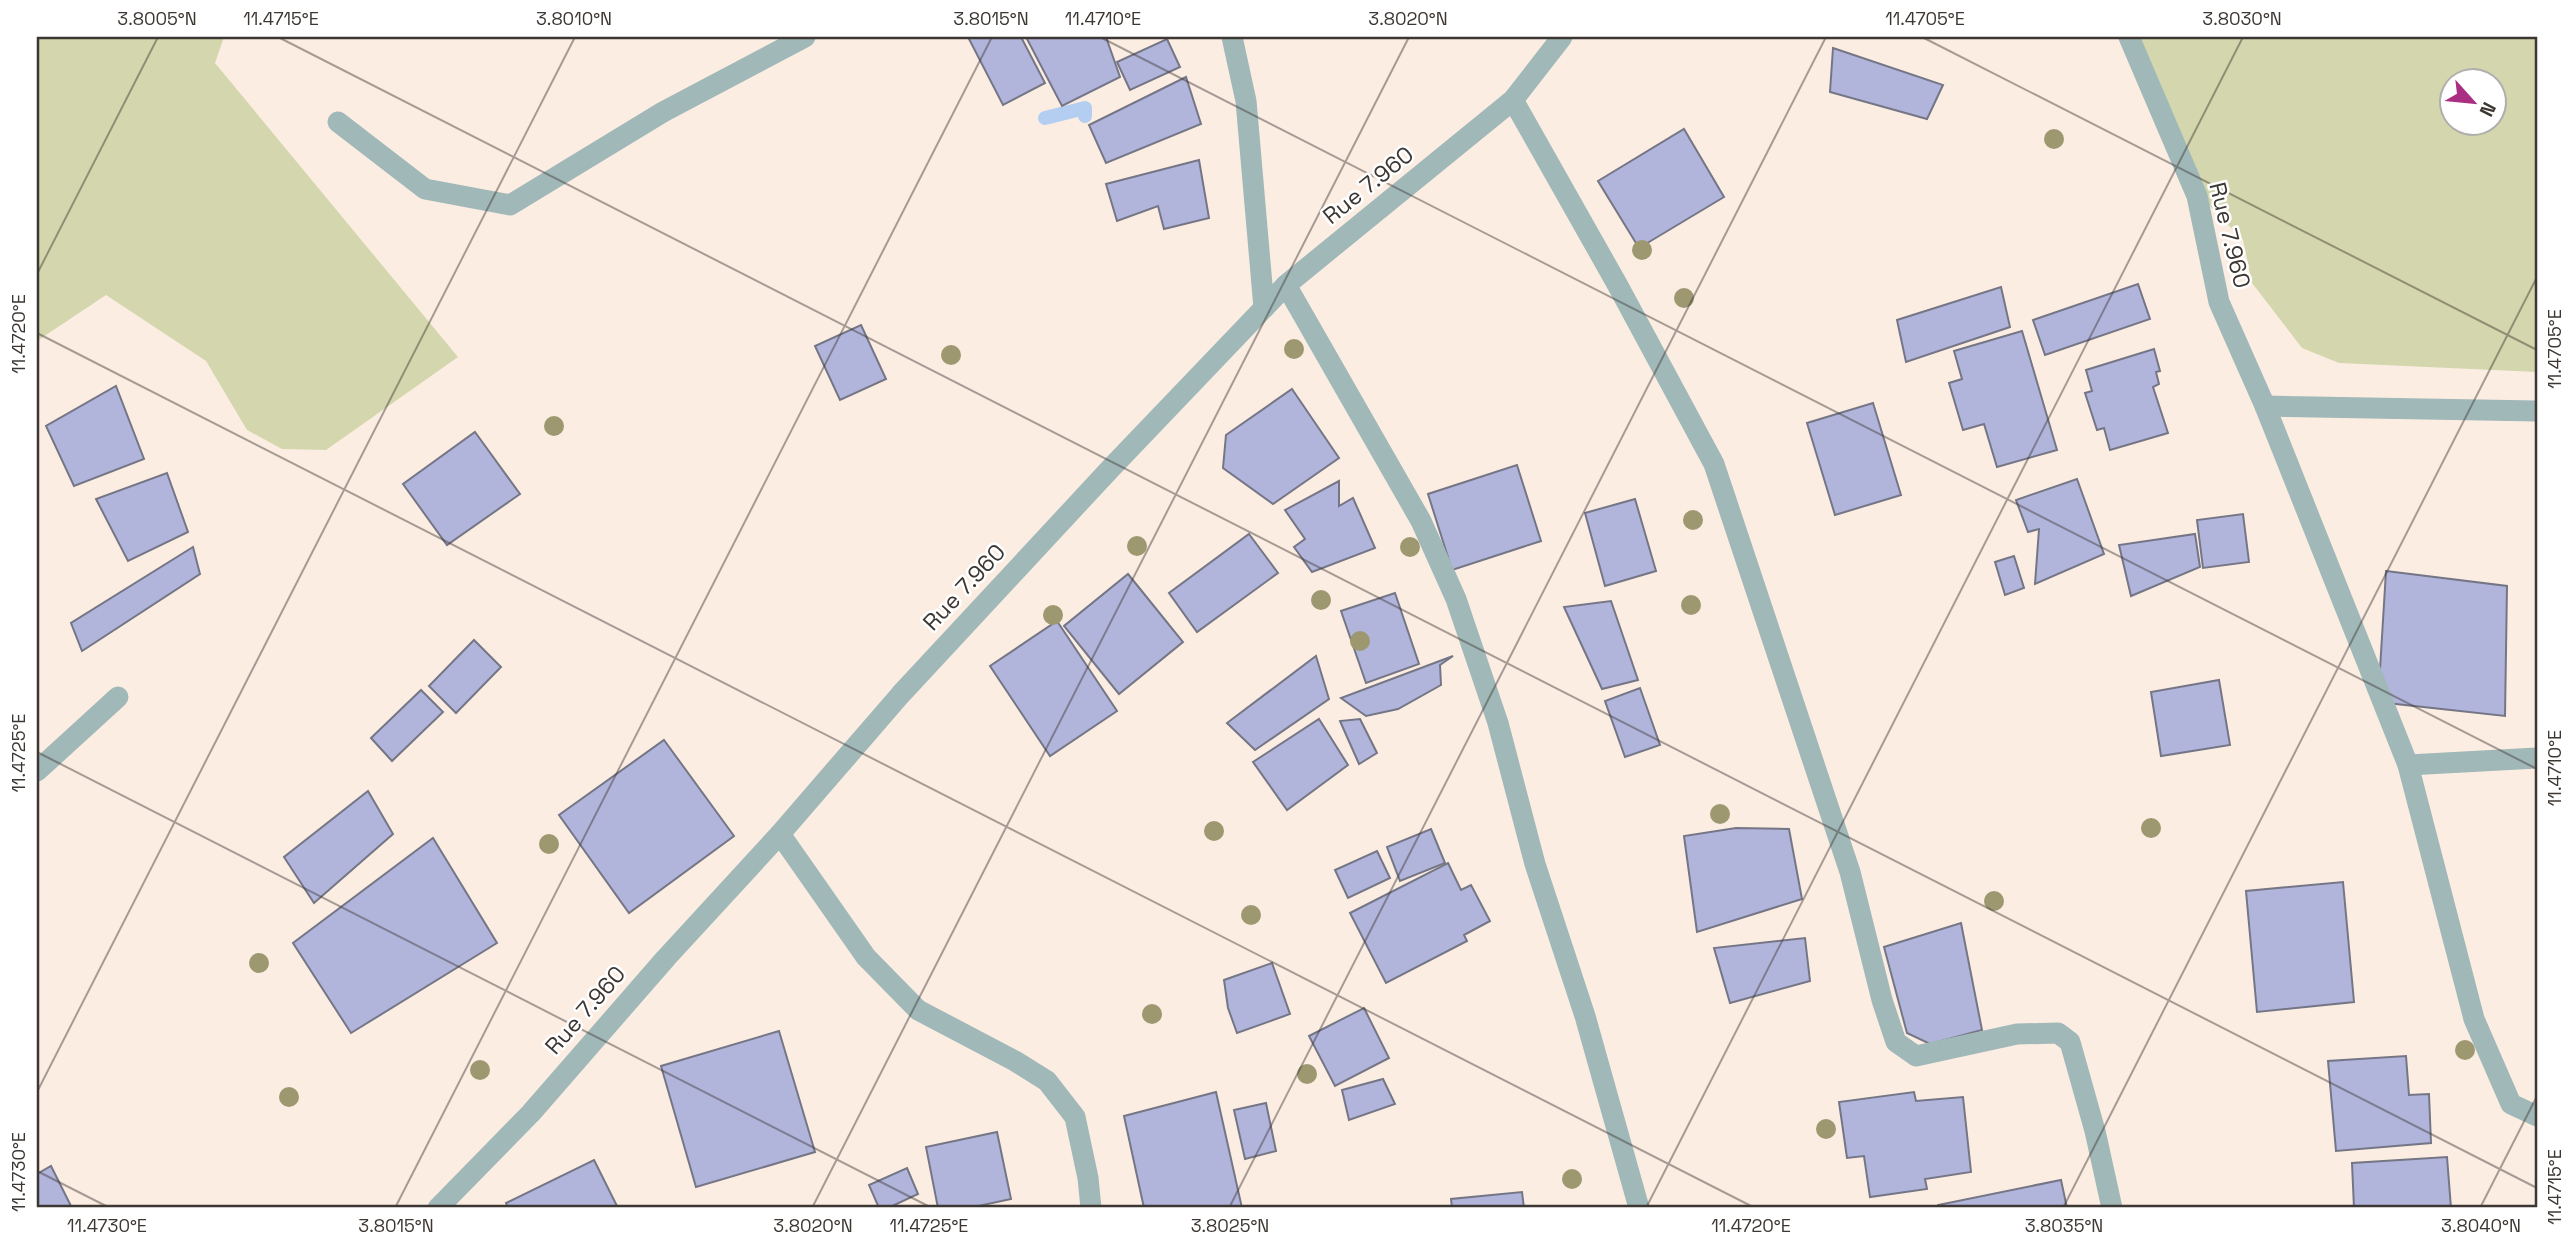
<svg xmlns="http://www.w3.org/2000/svg" width="2574" height="1245" viewBox="0 0 2574 1245" font-family="'Space Grotesk',sans-serif">
<style>
.green{fill:#d4d7ae;fill-rule:evenodd}
.lines{fill:none;stroke-linecap:round;stroke-linejoin:round}
.stream{stroke:#b3cef0;stroke-width:14}
.building{fill:#b1b5dc;stroke:#757685;stroke-width:2}
.street{stroke:#a1b8b8;stroke-width:21}
.tree{fill:#9e9870}
.ticks{fill:none;stroke:#3d3733;stroke-width:2;stroke-opacity:0.45}
.labels{text-anchor:middle;dominant-baseline:central;stroke-width:5;stroke-linejoin:round;paint-order:stroke}
.street-label{font-size:23px;fill:#3d3733;stroke:#fff}
.neatline{fill:none;stroke:#3d3733;stroke-width:2.5}
.ticks-label{font-size:18px;text-anchor:middle;fill:#3d3733}
</style>
<rect width="100%" height="100%" fill="#fcede3"/>
<!-- green -->
<g class="green">
<polygon points="37,37 224,37 215,63 458,357 326,450 282,449 247,430 206,361 106,295 37,341"/>
<path d="M2137,37H2537V372L2339,363L2302,348L2252,283L2243,240L2198,194ZM2452,80H2494V122H2452Z"/>
</g>
<g class="lines">
<!-- stream -->
<polyline class="stream" points="1045,118 1085,108 1085,116"/>
</g>
<!-- building -->
<g class="building">
<polygon points="968,37 1021,37 1045,83 1003,105"/>
<polygon points="1026,37 1106,37 1120,77 1062,106"/>
<polygon points="1167,39 1180,67 1130,90 1117,62"/>
<polygon points="1833,48 1943,85 1927,119 1830,92"/>
<polygon points="1186,77 1201,124 1106,163 1089,125"/>
<polygon points="1684,129 1724,197 1639,248 1598,181"/>
<polygon points="1199,160 1209,218 1164,229 1158,206 1117,221 1106,184"/>
<polygon points="2138,284 2150,319 2045,355 2033,320"/>
<polygon points="2001,287 2010,327 1906,362 1897,320"/>
<polygon points="861,325 886,379 840,400 815,346"/>
<polygon points="2022,331 2057,450 1997,467 1984,424 1963,430 1949,383 1962,379 1954,351"/>
<polygon points="2154,349 2160,371 2156,372 2159,384 2153,387 2168,433 2110,450 2104,428 2097,430 2085,393 2092,391 2086,370"/>
<polygon points="116,386 144,459 74,486 46,426"/>
<polygon points="1292,389 1339,458 1273,504 1223,468 1226,435"/>
<polygon points="1873,403 1901,495 1835,515 1807,423"/>
<polygon points="475,432 520,494 447,545 403,484"/>
<polygon points="1517,465 1541,541 1452,570 1428,494"/>
<polygon points="167,473 188,532 128,561 96,499"/>
<polygon points="2077,479 2104,554 2035,584 2039,529 2028,532 2016,500"/>
<polygon points="1339,481 1339,506 1353,498 1375,548 1312,572 1294,547 1305,539 1285,510"/>
<polygon points="1635,499 1656,571 1605,586 1585,513"/>
<polygon points="2243,514 2249,562 2203,568 2197,520"/>
<polygon points="1249,534 1278,573 1197,632 1169,593"/>
<polygon points="2195,534 2200,567 2131,596 2119,545"/>
<polygon points="193,547 200,574 82,651 71,623"/>
<polygon points="2014,556 2024,588 2005,595 1995,562"/>
<polygon points="2386,571 2507,586 2505,716 2378,702"/>
<polygon points="1128,574 1183,642 1119,694 1064,626"/>
<polygon points="1395,593 1419,664 1366,683 1341,611"/>
<polygon points="1611,601 1638,680 1602,689 1564,607"/>
<polygon points="1057,621 1117,711 1050,756 990,666"/>
<polygon points="474,640 501,667 456,713 429,686"/>
<polygon points="1316,656 1329,699 1255,750 1227,723"/>
<polygon points="1453,656 1440,665 1441,685 1398,709 1366,716 1341,698"/>
<polygon points="2219,680 2230,745 2161,756 2151,692"/>
<polygon points="1640,688 1660,745 1625,757 1605,701"/>
<polygon points="421,690 443,712 392,761 371,738"/>
<polygon points="1319,719 1348,765 1287,810 1253,762"/>
<polygon points="1360,719 1377,753 1359,764 1340,721"/>
<polygon points="664,740 734,836 629,913 559,815"/>
<polygon points="368,791 393,834 314,903 284,857"/>
<polygon points="1736,828 1789,829 1802,899 1697,932 1684,836"/>
<polygon points="1431,829 1445,863 1400,881 1387,847"/>
<polygon points="433,838 497,943 351,1033 293,943"/>
<polygon points="1377,851 1390,878 1348,898 1335,870"/>
<polygon points="1448,863 1461,890 1471,885 1490,921 1464,935 1467,941 1386,983 1350,913"/>
<polygon points="2343,882 2354,1002 2257,1012 2246,891"/>
<polygon points="1961,923 1982,1030 1930,1044 1907,1033 1884,947"/>
<polygon points="1805,938 1810,981 1730,1003 1714,948"/>
<polygon points="1272,963 1290,1014 1237,1033 1228,1008 1224,980"/>
<polygon points="1364,1008 1389,1058 1335,1086 1309,1036"/>
<polygon points="779,1031 815,1152 696,1187 661,1066"/>
<polygon points="2406,1056 2409,1095 2429,1094 2431,1143 2336,1151 2328,1061"/>
<polygon points="1383,1079 1395,1104 1349,1120 1342,1090"/>
<polygon points="1216,1092 1242,1208 1144,1208 1124,1116"/>
<polygon points="1914,1092 1916,1101 1963,1097 1971,1172 1925,1179 1927,1189 1870,1197 1864,1156 1847,1158 1839,1102"/>
<polygon points="1266,1103 1276,1151 1245,1159 1234,1110"/>
<polygon points="997,1132 1011,1199 969,1208 938,1208 926,1147"/>
<polygon points="2447,1157 2451,1208 2354,1208 2352,1163"/>
<polygon points="594,1160 618,1208 508,1208 506,1203"/>
<polygon points="51,1166 72,1208 37,1208 37,1174"/>
<polygon points="907,1168 918,1194 888,1208 879,1208 869,1185"/>
<polygon points="2061,1180 2067,1208 1938,1208 1938,1205"/>
<polygon points="1522,1192 1524,1208 1452,1208 1451,1199"/>
</g>
<g class="lines">
<!-- street -->
<g class="street">
<polyline points="1232,37 1246,101 1264,308"/>
<polyline points="2129,37 2197,196 2219,302 2265,406 2408,765 2474,1019 2511,1104 2537,1116"/>
<polyline points="1513,100 1617,284 1714,464 1850,872 1882,1000 1896,1042 1916,1056 2017,1034 2058,1033 2070,1042 2095,1131 2112,1208"/>
<polyline points="338,122 425,189 510,205 663,112 805,37"/>
<polyline points="1286,285 1421,521 1456,599 1498,723 1535,864 1585,1016 1639,1208"/>
<polyline points="2265,406 2537,411"/>
<polyline points="2408,765 2537,758"/>
<polyline points="37,771 118,697"/>
<polyline points="780,834 866,957 918,1010 1015,1061 1047,1081 1075,1117 1088,1178 1091,1208"/>
<polyline points="438,1208 531,1113 666,958 780,834 901,694 1111,468 1286,285 1513,100 1562,37"/>
</g>
</g>
<!-- trees -->
<g class="tree">
<circle cx="2054" cy="139" r="10"/>
<circle cx="1642" cy="250" r="10"/>
<circle cx="1684" cy="298" r="10"/>
<circle cx="1294" cy="349" r="10"/>
<circle cx="951" cy="355" r="10"/>
<circle cx="554" cy="426" r="10"/>
<circle cx="1693" cy="520" r="10"/>
<circle cx="1137" cy="546" r="10"/>
<circle cx="1410" cy="547" r="10"/>
<circle cx="1321" cy="600" r="10"/>
<circle cx="1691" cy="605" r="10"/>
<circle cx="1053" cy="615" r="10"/>
<circle cx="1360" cy="641" r="10"/>
<circle cx="1720" cy="814" r="10"/>
<circle cx="2151" cy="828" r="10"/>
<circle cx="1214" cy="831" r="10"/>
<circle cx="549" cy="844" r="10"/>
<circle cx="1994" cy="901" r="10"/>
<circle cx="1251" cy="915" r="10"/>
<circle cx="259" cy="963" r="10"/>
<circle cx="1152" cy="1014" r="10"/>
<circle cx="2465" cy="1050" r="10"/>
<circle cx="480" cy="1070" r="10"/>
<circle cx="1307" cy="1074" r="10"/>
<circle cx="289" cy="1097" r="10"/>
<circle cx="1826" cy="1129" r="10"/>
<circle cx="1572" cy="1179" r="10"/>
</g>
<!-- ticks -->
<path class="ticks" d="M278,37L2537,1188M1100,37L2537,769M1922,37L2537,350M37,274L158,37M37,333L1755,1208M37,752L932,1208M37,1092L575,37M37,1171L110,1208M395,1208L992,37M812,1208L1409,37M1229,1208L1826,37M1646,1208L2243,37M2063,1208L2537,277M2480,1208L2537,1096"/>
<g class="labels">
<!-- street labels -->
<g class="street-label">
<text transform="translate(1368 185) rotate(-39)">Rue 7.960</text>
<text transform="translate(2230 235) rotate(76)">Rue 7.960</text>
<text transform="translate(964 587) rotate(-47)">Rue 7.960</text>
<text transform="translate(585 1010) rotate(-49)">Rue 7.960</text>
</g>
</g>
<!-- border -->
<rect width="2574" height="1245" fill="none" stroke="#ffffff" stroke-width="77"/>
<!-- north arrow -->
<g transform="translate(2473 102) rotate(117)"><circle r="33" fill="#ffffff" stroke="#b1afad" stroke-width="2"/>
<path d="M0-5L12 26L0 18L-12 26Z" fill="#aa2f82"/>
<text y="-10" font-size="19" font-weight="bold" text-anchor="middle" fill="#3d3733">N</text>
</g>
<rect x="38" y="38" width="2498" height="1168" class="neatline"/>
<g class="ticks-label">
<text x="157" y="25">3.8005°N</text>
<text x="281" y="25">11.4715°E</text>
<text x="574" y="25">3.8010°N</text>
<text x="991" y="25">3.8015°N</text>
<text x="1103" y="25">11.4710°E</text>
<text x="1408" y="25">3.8020°N</text>
<text x="1925" y="25">11.4705°E</text>
<text x="2242" y="25">3.8030°N</text>
<text transform="translate(19 334) rotate(-90)" y="6">11.4720°E</text>
<text transform="translate(2555 349) rotate(-90)" y="6">11.4705°E</text>
<text transform="translate(19 753) rotate(-90)" y="6">11.4725°E</text>
<text transform="translate(2555 768) rotate(-90)" y="6">11.4710°E</text>
<text transform="translate(19 1172) rotate(-90)" y="6">11.4730°E</text>
<text transform="translate(2555 1187) rotate(-90)" y="6">11.4715°E</text>
<text x="107" y="1232">11.4730°E</text>
<text x="396" y="1232">3.8015°N</text>
<text x="813" y="1232">3.8020°N</text>
<text x="929" y="1232">11.4725°E</text>
<text x="1230" y="1232">3.8025°N</text>
<text x="1751" y="1232">11.4720°E</text>
<text x="2064" y="1232">3.8035°N</text>
<text x="2481" y="1232">3.8040°N</text>
</g>
</svg>
